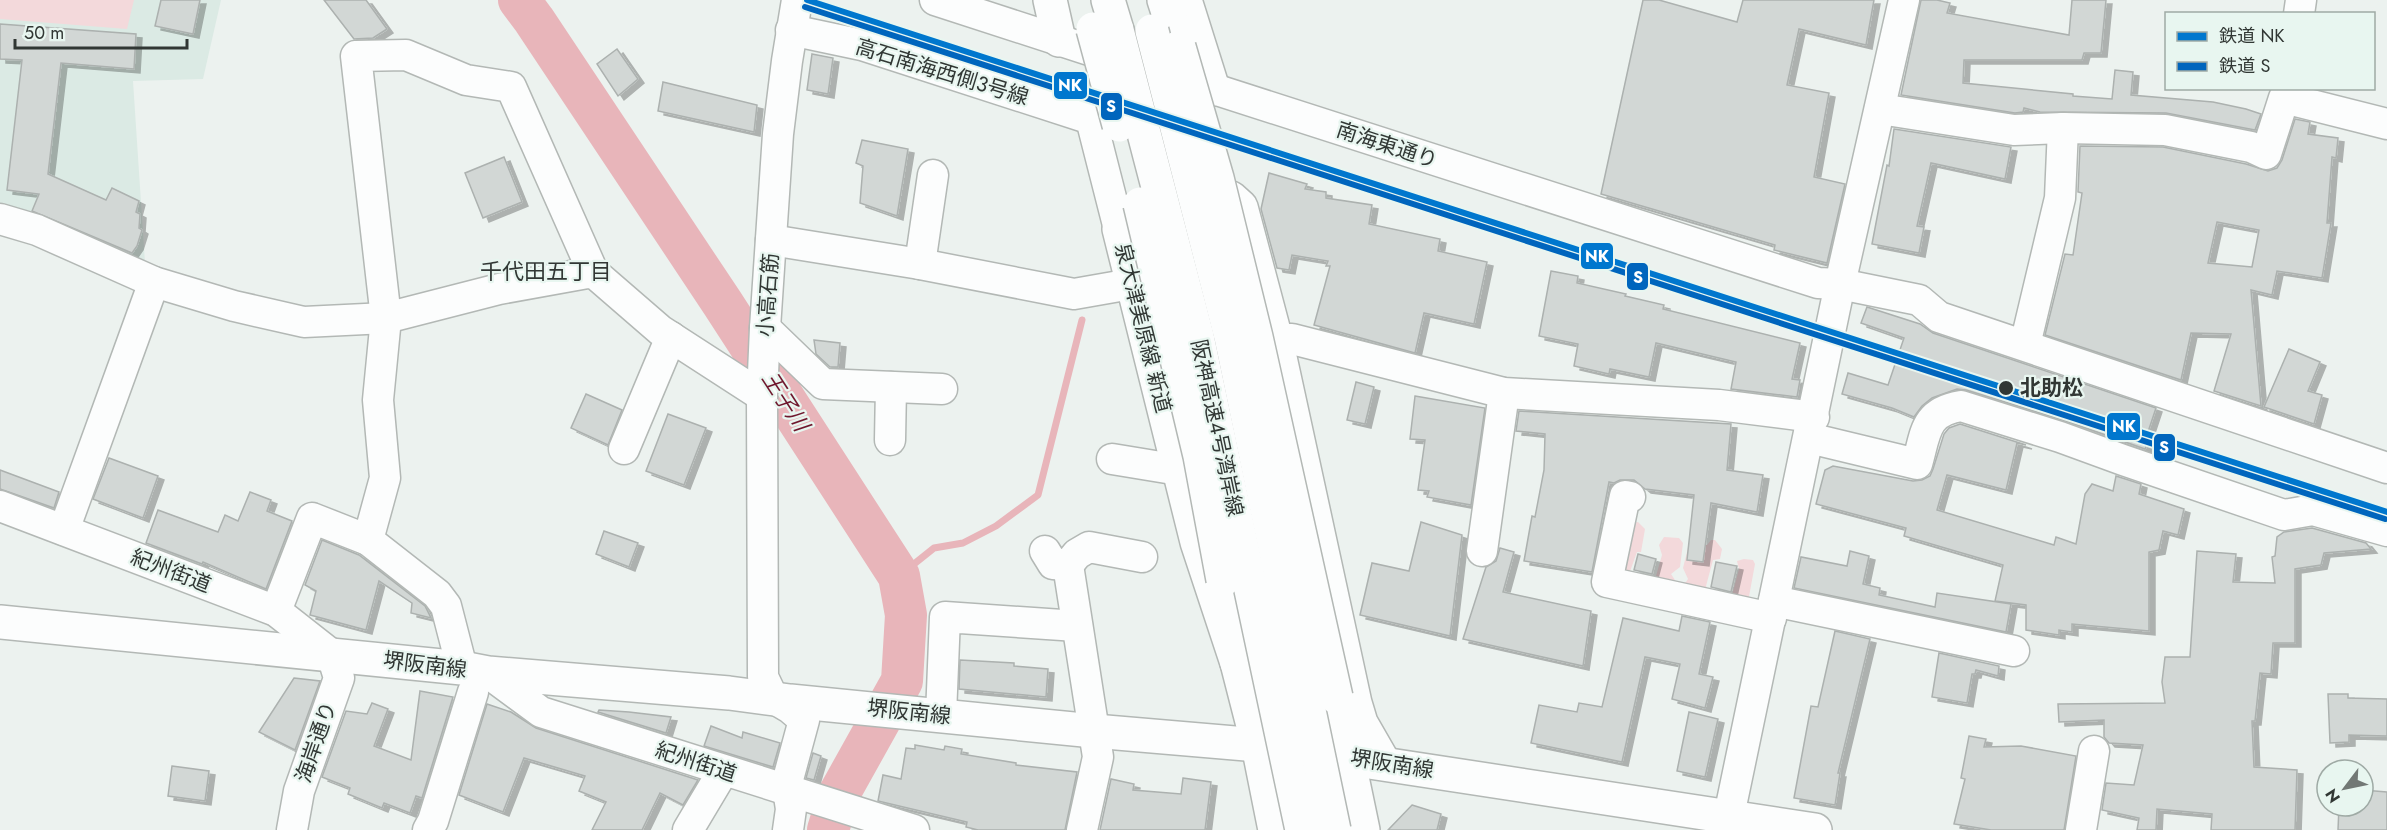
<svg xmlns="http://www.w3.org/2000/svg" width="2387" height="830" viewBox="0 0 2387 830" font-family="Jost,'Noto Sans JP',sans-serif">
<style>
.built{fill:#dbeae4}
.green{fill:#f3d9db}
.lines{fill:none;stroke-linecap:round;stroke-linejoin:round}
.stream{stroke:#e8b5ba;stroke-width:7}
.river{stroke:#e8b5ba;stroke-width:42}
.building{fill:#d2d7d5;stroke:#acb1af;stroke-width:1.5;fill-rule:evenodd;filter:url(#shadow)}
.minor-casing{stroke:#b3b8b5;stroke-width:33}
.major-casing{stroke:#b3b8b5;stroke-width:36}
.highway-casing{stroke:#b3b8b5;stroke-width:36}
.minor{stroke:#fcfdfd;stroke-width:30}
.major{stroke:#fcfdfd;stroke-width:33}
.highway{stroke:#fcfdfd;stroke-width:33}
.highway-bridge-casing{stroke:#b3b8b5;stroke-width:36;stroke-linecap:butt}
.highway-bridge{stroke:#fcfdfd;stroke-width:33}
.rail-1-casing{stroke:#e8f6f0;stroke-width:10}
.rail-2-casing{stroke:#e8f6f0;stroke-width:10}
.rail-1{stroke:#0077ce;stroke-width:6}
.rail-2{stroke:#0065bd;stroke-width:6}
.stop-dot{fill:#313734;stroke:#e8f6f0;stroke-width:2}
.labels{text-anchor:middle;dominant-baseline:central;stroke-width:4.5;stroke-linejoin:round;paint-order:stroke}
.street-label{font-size:21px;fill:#313734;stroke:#e8f6f0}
.stop-label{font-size:21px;font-weight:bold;fill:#313734;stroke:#e8f6f0;text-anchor:start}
.neighbourhood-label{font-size:22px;fill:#313734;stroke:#e8f6f0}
.water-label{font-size:22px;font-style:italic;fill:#6f172d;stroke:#e8f6f0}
.line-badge{stroke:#e8f6f0;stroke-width:2}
.badge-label{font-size:16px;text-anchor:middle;font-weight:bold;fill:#fff}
</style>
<defs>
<filter id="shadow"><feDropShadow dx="6" dy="4" stdDeviation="0" flood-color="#0004"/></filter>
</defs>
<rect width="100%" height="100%" fill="#ecf2ef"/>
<!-- built -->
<polygon class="built" points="0,0 221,0 203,79 133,81 145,263 0,211"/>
<!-- green -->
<g class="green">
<polygon points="0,0 134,0 127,29 0,19"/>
<polygon points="1638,522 1645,529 1641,552 1637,552 1628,577 1614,569 1633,523"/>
<polygon points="1664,537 1679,538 1683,543 1680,567 1671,574 1677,583 1686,582 1688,579 1683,568 1689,544 1707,545 1711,540 1715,540 1722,549 1720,559 1713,560 1706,586 1708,590 1732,595 1739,569 1737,561 1744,559 1753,560 1755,564 1748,602 1654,583 1662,555 1659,545"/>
</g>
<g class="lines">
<!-- stream -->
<polyline class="stream" points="899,576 934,548 963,543 996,526 1038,495 1082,320"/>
<!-- river -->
<polyline class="river" points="519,0 534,20 723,304 899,576 906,615 902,681 839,794 828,830"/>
</g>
<!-- building -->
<g class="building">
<polygon points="161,0 200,0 193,34 155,26"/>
<polygon points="324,0 366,0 387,29 373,38 354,39"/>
<polygon points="1643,0 1659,0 1737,22 1743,0 1874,0 1866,45 1799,29 1787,85 1829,93 1814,177 1845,184 1827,263 1774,250 1775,245 1601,194"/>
<polygon points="1921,0 1937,0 1950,3 1947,13 2069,35 2072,0 2106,0 2101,53 2084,53 2082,60 1964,60 1963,83 2073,94 2073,96 2112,99 2115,70 2133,72 2131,95 2213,102 2246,109 2261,114 2255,130 2166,113 2040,112 2024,108 2023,112 2015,113 1901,95"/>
<polygon points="0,24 136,34 134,69 61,63 48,174 106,200 112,188 139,201 136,212 140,214 139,228 142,230 137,246 132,253 32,211 39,194 7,190 22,60 0,59"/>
<polygon points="617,49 638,79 618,96 597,64"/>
<polygon points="812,54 833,58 828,94 807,90"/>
<polygon points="663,82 757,105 754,132 658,111"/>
<path d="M2295,119L2310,122L2308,134L2338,138L2336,158L2332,157L2327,223H2331L2322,278L2277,271L2272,295L2251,290L2261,406L2214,391L2231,334L2191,333L2181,380L2045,335L2065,254L2073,255L2082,193L2078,192L2080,146L2163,147L2246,164L2268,171L2277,168L2282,160ZM2217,222L2259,230L2252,267L2208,263Z"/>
<polygon points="1894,129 2011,147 2005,179 1931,163 1917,226 1924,227 1919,253 1872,244 1887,165 1889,166"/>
<polygon points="862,140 908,149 897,216 860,203 863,166 856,163"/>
<polygon points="504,157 522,202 483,218 465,173"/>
<polygon points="1269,173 1307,184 1305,189 1326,192 1326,198 1372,205 1369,224 1440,239 1438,251 1487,262 1474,324 1424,313 1415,353 1314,325 1330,266 1326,266 1328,261 1292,255 1289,270 1277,268 1261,209"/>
<polygon points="1551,271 1578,276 1577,283 1626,294 1625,296 1664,305 1663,309 1800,343 1792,379 1800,380 1797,397 1731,389 1736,362 1656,343 1649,377 1610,369 1609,374 1574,366 1578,344 1539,336"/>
<polygon points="1867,307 1920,324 1933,333 2156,408 2144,444 2147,444 2145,449 2066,421 1966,390 1957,389 1932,398 1922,406 1914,417 1892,408 1842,394 1848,373 1888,385 1904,338 1861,323"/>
<polygon points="814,340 840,343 838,367 830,367 816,354"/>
<polygon points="2289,349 2320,362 2308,391 2322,395 2314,424 2264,407"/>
<polygon points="1356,382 1374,387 1365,424 1347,420"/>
<polygon points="586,394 622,410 608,445 571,428"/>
<polygon points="1415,396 1485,408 1471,505 1427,497 1429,491 1418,490 1425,440 1410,439"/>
<polygon points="1519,411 1731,424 1727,470 1763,475 1757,512 1711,503 1703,562 1687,560 1694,495 1645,489 1634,480 1620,480 1614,483 1609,482 1592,572 1524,561 1532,516 1535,517 1544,470 1545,434 1516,431"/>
<polygon points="668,414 706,428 684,485 646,471"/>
<polygon points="1960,424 2026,445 2017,443 2006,490 1947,475 1937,510 2054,545 2056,537 2076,544 2085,494 2092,484 2113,491 2116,476 2141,484 2139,494 2184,509 2178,535 2163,531 2159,550 2149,552 2149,631 2072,624 2072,632 2059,630 2059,635 2026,630 2026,605 1995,601 2003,565 1904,536 1906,528 1816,504 1825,470 1833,466 1913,481 1922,480 1930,476 1933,469 1944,434 1949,428"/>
<polygon points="109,458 158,476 143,518 93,499"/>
<polygon points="0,470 59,492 54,508 0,489"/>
<polygon points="250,492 271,500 267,511 292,521 266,589 203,562 202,564 146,543 158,510 218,532 225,515 238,521"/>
<polygon points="1421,522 1462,535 1450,636 1360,615 1372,563 1409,571"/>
<polygon points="2312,528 2366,543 2371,549 2324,553 2321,565 2295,569 2295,643 2273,643 2271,674 2260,673 2255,721 2252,721 2254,767 2297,770 2295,830 2211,830 2212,814 2157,809 2156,830 2137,830 2139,818 2102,810 2106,783 2134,785 2143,745 2109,743 2104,737 2104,720 2059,722 2058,704 2165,703 2162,682 2165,657 2190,657 2197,551 2236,554 2233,582 2275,583 2272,557 2275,556 2277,537 2284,532"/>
<polygon points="604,531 638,543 629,567 596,554"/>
<polygon points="322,540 359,555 425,606 431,618 411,613 412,603 379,581 366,630 310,615 316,591 305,585"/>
<polygon points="1500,548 1514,552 1503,592 1591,611 1583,666 1463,639 1486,567 1496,561"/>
<polygon points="1850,551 1869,556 1863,584 1880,588 1879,595 1935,607 1937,593 2011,604 2006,632 1794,588 1801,557 1847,566"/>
<polygon points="1638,554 1656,559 1652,574 1634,570"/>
<polygon points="1716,562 1737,566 1731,592 1711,587"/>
<polygon points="1682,616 1710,622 1699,674 1713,677 1705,708 1672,699 1680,664 1645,657 1622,762 1531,743 1539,705 1577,712 1579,703 1602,707 1623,618 1679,631"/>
<polygon points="1835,631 1870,639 1838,773 1840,773 1835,805 1794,798 1811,706 1818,707"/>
<polygon points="1939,653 1999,666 1998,676 1976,670 1975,674 1972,674 1967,703 1932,697"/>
<polygon points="960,660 1014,663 1014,666 1048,669 1046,697 959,689"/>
<polygon points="294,678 320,681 295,750 259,732"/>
<polygon points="420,691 453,697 422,798 416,796 410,813 384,803 382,808 348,794 350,788 322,777 346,711 367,714 372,703 388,709 374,746 411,760"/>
<polygon points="2328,694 2348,694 2348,698 2387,699 2387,736 2349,735 2349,742 2330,743"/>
<polygon points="487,704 511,712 536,728 698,780 683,805 660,793 642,830 592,830 606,802 579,791 585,776 524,758 503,812 459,795"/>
<polygon points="599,710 629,712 671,717 666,733 598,712"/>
<polygon points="1689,712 1718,719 1705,777 1677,771"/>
<polygon points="711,726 742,738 743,732 780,743 773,767 704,746"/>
<polygon points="1969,736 1986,739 1984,747 2021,746 2076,756 2064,830 1991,830 1954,824 1965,779 1961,778"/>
<polygon points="915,745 944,750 945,746 962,749 961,754 1016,763 1016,765 1077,772 1065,830 978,830 966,827 967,822 878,801 883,775 901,779 906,748 915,749"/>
<polygon points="813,753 821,756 814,780 806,778"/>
<polygon points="172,766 209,771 205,801 168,796"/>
<polygon points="1183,778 1211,782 1205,830 1100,830 1111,779 1134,784 1133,790 1181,794"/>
<polygon points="2363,790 2387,792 2387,830 2338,830 2339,806 2363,806"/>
<polygon points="1412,805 1441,814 1437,830 1388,830"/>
</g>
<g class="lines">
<defs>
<g id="minor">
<polyline points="935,0 1120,60"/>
<polyline points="2299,14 2301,0"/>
<polyline points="791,30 862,45 1091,119 1119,229"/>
<polyline points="1189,81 1818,283 1840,284 1919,300 1939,317 2387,468"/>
<polyline points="1880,109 2014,130 2063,128 2165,130 2251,147 2266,154 2284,98 2387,124"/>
<polyline points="0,219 37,230 154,282 234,306 304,322 386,318 499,289 593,272 660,330 762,396"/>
<polyline points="771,240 920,264 1074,294 1131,284"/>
<polyline points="920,264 933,175"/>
<polyline points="765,328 823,384 942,389"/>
<polyline points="1276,339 1292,339 1504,393 1719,405 1814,417"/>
<polyline points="2025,345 2060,198 2063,128"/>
<path d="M1809,438L1917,464C1926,433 1924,412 1961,406L2060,437L2123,460L2284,515L2313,510L2387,531"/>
<polyline points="890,440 891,387"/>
<polyline points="624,449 671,337"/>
<polyline points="1112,459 1179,470"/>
<polyline points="1630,497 1625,496 1607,582 1771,618"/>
<polyline points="0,506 276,611 332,655 339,678 299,791 292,830"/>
<polyline points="64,530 154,282"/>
<polyline points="368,540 385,478 378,400 386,318 356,56 406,55 466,80 511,87 593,272"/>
<polyline points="1045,551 1053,564 1068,565 1077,554 1089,547 1142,557"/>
<polyline points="1482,551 1504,393"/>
<polyline points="1068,565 1098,757 1082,830"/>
<polyline points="1774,601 2014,651"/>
<polyline points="276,611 312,518 368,540 437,594 446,606 462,668"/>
<polyline points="488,673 541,712 914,830"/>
<polyline points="941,715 945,617 1077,626"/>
<polyline points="428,830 433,821 473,692"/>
<polyline points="688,830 719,778 722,770"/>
<polyline points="788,830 791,809 787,783 804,720 790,708 773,698 763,677 762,396 765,328 778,134 787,61 797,0"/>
<polyline points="1726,830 1840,284 1904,0"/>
<polyline points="2081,830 2094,751"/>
</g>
<g id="major">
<polyline points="1050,0 1059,40"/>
<polyline points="1185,0 1213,89"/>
<polyline points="0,622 462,668 488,673 729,693 790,701 1094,731 1258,745 1815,830"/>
<polyline points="1348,758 1363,830"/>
<polyline points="1275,830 1258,745 1237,663 1197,542 1119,229 1231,198 1241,207 1276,339 1355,703 1361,723 1384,763"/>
</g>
<g id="highway">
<polyline points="1108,0 1117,30"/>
<polyline points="1164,0 1175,34"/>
<polyline points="1223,580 1237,663"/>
<polyline points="1336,697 1348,758"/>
</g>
</defs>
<!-- minor casing -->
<use href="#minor" class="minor-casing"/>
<!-- major casing -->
<use href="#major" class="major-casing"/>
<!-- highway casing -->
<use href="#highway" class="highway-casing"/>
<!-- minor -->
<use href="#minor" class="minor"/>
<!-- major -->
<use href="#major" class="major"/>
<!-- highway -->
<use href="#highway" class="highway"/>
<defs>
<g id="highway-bridge">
<polyline points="1093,29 1119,125"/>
<polyline points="1117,30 1197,336 1302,830"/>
<polyline points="1152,31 1231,337 1334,830"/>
<polyline points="1179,47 1217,178 1256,337 1336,697"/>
<polyline points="1140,204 1200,456 1223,580"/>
</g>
</defs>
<!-- highway-bridge casing -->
<use href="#highway-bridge" class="highway-bridge-casing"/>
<!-- highway-bridge -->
<use href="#highway-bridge" class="highway-bridge"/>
<defs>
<polyline id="rail-1" points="807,0 2387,512"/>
<polyline id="rail-2" points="805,7 2385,519"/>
</defs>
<!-- rail-1 casing -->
<use href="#rail-1" class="rail-1-casing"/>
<!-- rail-2 casing -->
<use href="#rail-2" class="rail-2-casing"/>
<!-- rail-1 -->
<use href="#rail-1" class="rail-1"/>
<!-- rail-2 -->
<use href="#rail-2" class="rail-2"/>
</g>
<!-- markers -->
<circle class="stop-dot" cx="2006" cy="388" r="8"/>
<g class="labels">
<!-- street labels -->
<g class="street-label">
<text transform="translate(942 72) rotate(17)">高石南海西側3号線</text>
<text transform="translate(1387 145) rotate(18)">南海東通り</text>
<text transform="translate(768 295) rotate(-86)">小高石筋</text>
<text transform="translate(1143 328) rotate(76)">泉大津美原線 新道</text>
<text transform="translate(1217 428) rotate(78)">阪神高速4号湾岸線</text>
<text transform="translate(171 571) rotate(21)">紀州街道</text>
<text transform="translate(425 665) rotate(7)">堺阪南線</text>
<text transform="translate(909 712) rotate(6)">堺阪南線</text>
<text transform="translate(316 742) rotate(-71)">海岸通り</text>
<text transform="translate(696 762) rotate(18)">紀州街道</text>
<text transform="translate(1392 764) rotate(9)">堺阪南線</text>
</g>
<!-- stop labels -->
<g class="stop-label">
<text x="2020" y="388">北助松</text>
</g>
<!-- neighbourhood labels -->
<g class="neighbourhood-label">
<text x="546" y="271">千代田五丁目</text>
</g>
<!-- water labels -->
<g class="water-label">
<text transform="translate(786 401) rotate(57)">王子川</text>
</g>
</g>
<g class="line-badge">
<rect x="1053" y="71" width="35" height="29" rx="6" fill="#0077ce"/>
<rect x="1100" y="92" width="23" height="29" rx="6" fill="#0065bd"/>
<rect x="1580" y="242" width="34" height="28" rx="6" fill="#0077ce"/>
<rect x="1626" y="262" width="23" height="29" rx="6" fill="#0065bd"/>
<rect x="2106" y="412" width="35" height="29" rx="6" fill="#0077ce"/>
<rect x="2153" y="433" width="23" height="29" rx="6" fill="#0065bd"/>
</g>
<g class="badge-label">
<text x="1070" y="91">NK</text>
<text x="1111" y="112">S</text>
<text x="1597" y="262">NK</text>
<text x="1638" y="283">S</text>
<text x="2124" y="432">NK</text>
<text x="2164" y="453">S</text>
</g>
<!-- legend -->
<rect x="2165" y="12" width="210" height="78" fill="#e8f6f0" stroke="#9faaa5" stroke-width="1.5"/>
<rect x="2177" y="32" width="30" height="9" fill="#0077ce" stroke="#9faaa5" stroke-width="1.5"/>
<text x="2219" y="42" font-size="18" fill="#313734">鉄道 NK</text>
<rect x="2177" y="62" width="30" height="9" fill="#0065bd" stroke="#9faaa5" stroke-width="1.5"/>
<text x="2219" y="72" font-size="18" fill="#313734">鉄道 S</text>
<!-- north arrow -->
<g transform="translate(2345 788) rotate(238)"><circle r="28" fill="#e8f6f0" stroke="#9faaa5" stroke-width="1.5"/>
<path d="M0-4.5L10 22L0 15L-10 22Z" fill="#727875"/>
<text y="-9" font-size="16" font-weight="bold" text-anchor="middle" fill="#313734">N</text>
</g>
<!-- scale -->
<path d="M15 39v9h172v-9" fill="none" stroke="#313734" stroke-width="3"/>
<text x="24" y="39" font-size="18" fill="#313734" stroke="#e8f6f0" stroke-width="4.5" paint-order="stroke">50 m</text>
</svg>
